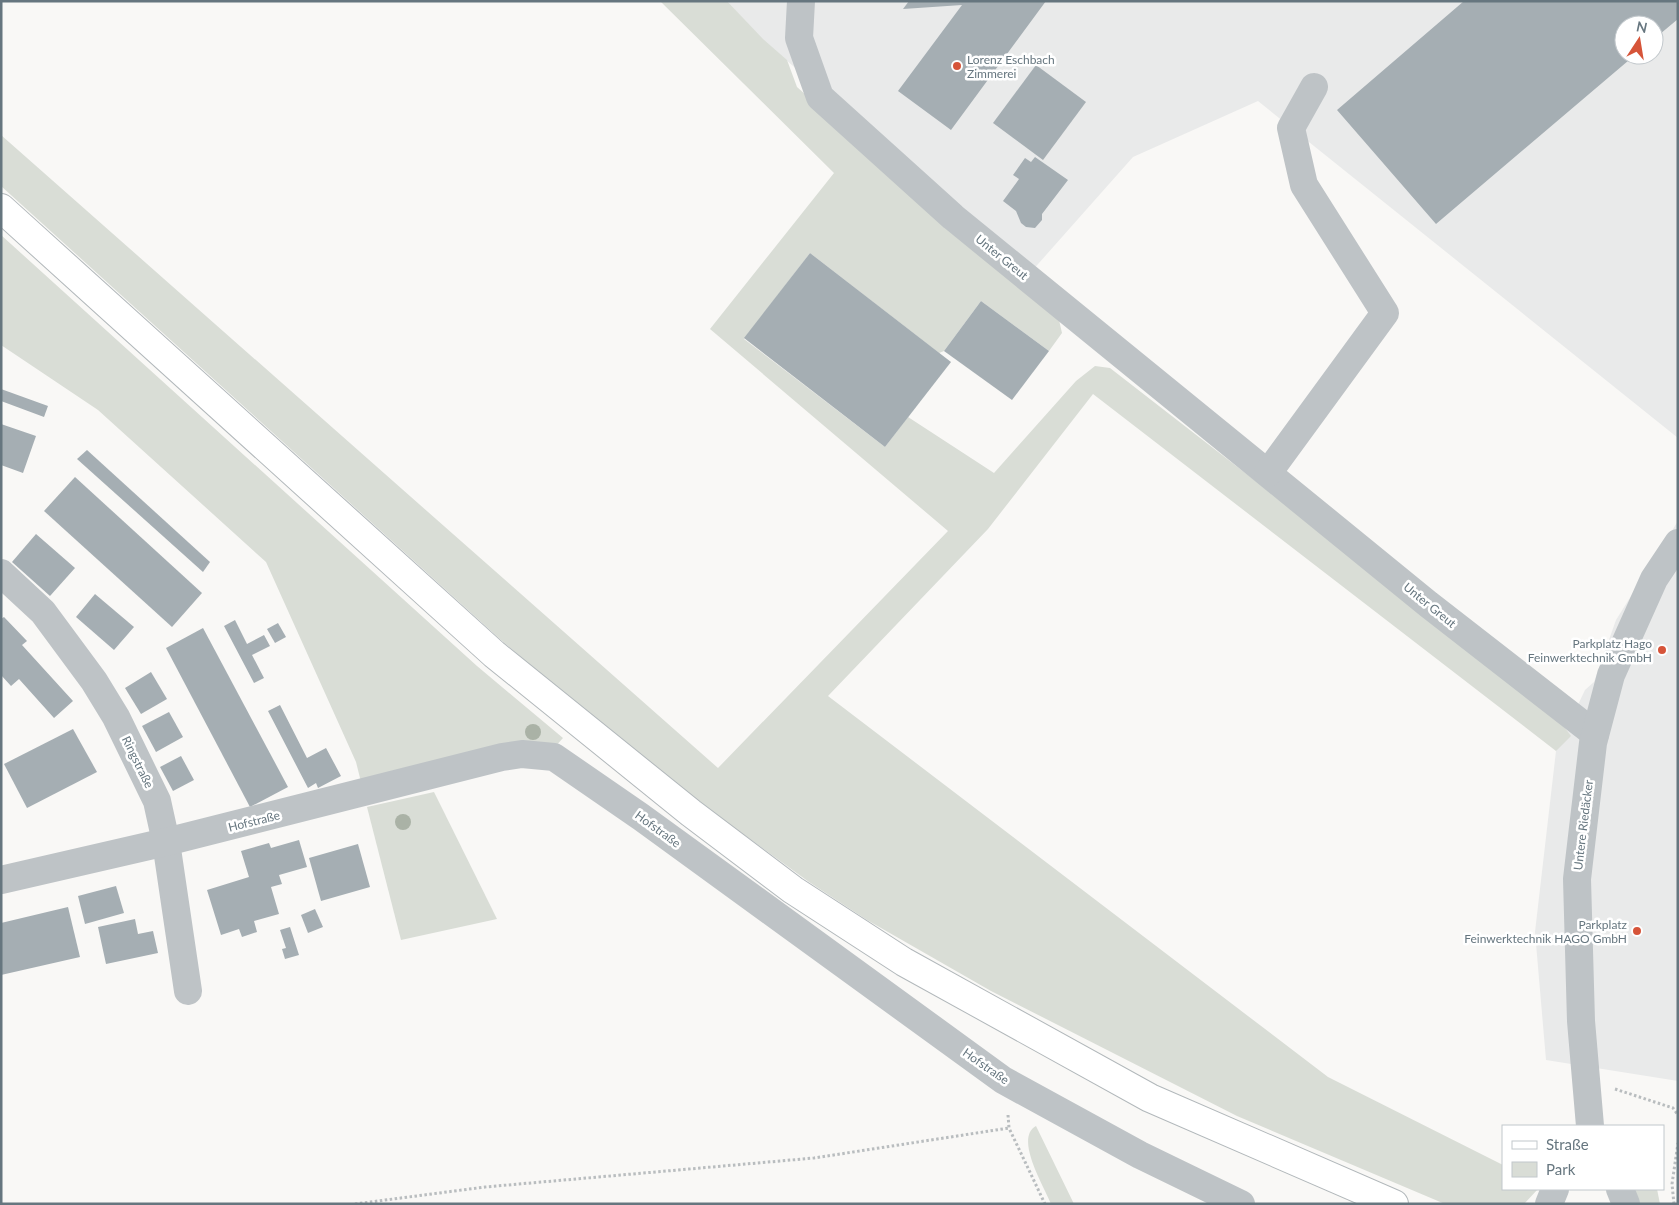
<svg xmlns="http://www.w3.org/2000/svg" width="1679" height="1205" viewBox="0 0 1679 1205" font-family="Lato,sans-serif">
<style>
.built{fill:#e9eaea;fill-rule:evenodd}
.green{fill:#d9ddd6}
.building{fill:#a5aeb3}
.lines{fill:none;stroke-linecap:round;stroke-linejoin:round}
.major-casing{stroke:#b2b8bb;stroke-width:30}
.path{stroke:#b9bdbf;stroke-width:3;stroke-dasharray:2.5 2.5;stroke-linecap:butt}
.minor{stroke:#bec3c6;stroke-width:28}
.major{stroke:#fff;stroke-width:28}
.tree{fill:#aab2a6}
.poi-dot{fill:#d65439;stroke:#fff;stroke-width:2}
.labels{text-anchor:middle;dominant-baseline:central;stroke-width:5;stroke-linejoin:round;paint-order:stroke}
.poi-label{font-size:12px;fill:#66767f;stroke:#fff;text-anchor:end}
.street-label{font-size:12px;fill:#66767f;stroke:#fff}
</style>
<rect width="100%" height="100%" fill="#f9f8f6"/>
<!-- built -->
<g class="built">
<path d="M727,1H1678V438L1258,101L1133,157L1031,272L763,40ZM1624,25H1654V55H1624Z"/>
<polygon points="1678,521 1678,1081 1546,1060 1535,932 1556,751 1585,690 1594,682 1616,620"/>
</g>
<!-- green -->
<g class="green">
<polygon points="660,1 727,1 763,39 787,60 797,87 1059,320 1062,333 1049,351 981,301 944,351 939,353 810,253 744,339 885,447 908,417 994,473 1076,381 1095,366 1110,368 1553,712 1571,736 1556,751 1093,394 988,529 828,696 1328,1077 1503,1165 1503,1189 1538,1189 1524,1204 1445,1204 1237,1116 991,991 867,920 809,882 691,796 601,726 501,640 1,186 1,135 718,768 948,531 710,329 834,173"/>
<polygon points="1,235 477,666 563,738 553,749 361,782 356,762 266,562 98,410 1,345"/>
<polygon points="434,792 497,919 401,940 367,807"/>
<path d="M1036,1126L1074,1204H1051C1044,1186 1014,1138 1036,1126Z"/>
<polygon points="1636,1189 1657,1189 1660,1204 1639,1204 1634,1192"/>
</g>
<!-- building -->
<g class="building">
<polygon points="909,1 1046,1 951,130 898,91 962,5 903,9"/>
<polygon points="1464,1 1678,1 1678,19 1654,39 1654,25 1624,25 1624,55 1635,55 1436,224 1337,110"/>
<polygon points="1036,65 1086,102 1043,160 993,123"/>
<polygon points="1035,157 1068,180 1042,214 1042,220 1035,228 1026,227 1021,223 1016,211 1003,201 1019,179 1013,175 1025,158 1031,162"/>
<polygon points="810,253 951,362 885,447 744,338"/>
<polygon points="981,301 1049,351 1012,400 944,351"/>
<polygon points="1,389 48,406 44,417 1,401"/>
<polygon points="1,424 36,436 23,473 1,465"/>
<polygon points="87,450 210,562 203,572 77,459"/>
<polygon points="75,477 202,593 172,627 44,511"/>
<polygon points="36,534 75,568 50,596 12,562"/>
<polygon points="95,594 134,627 114,650 76,617"/>
<polygon points="4,617 27,641 22,645 73,701 54,718 19,679 11,686 1,675 1,619"/>
<polygon points="235,620 247,644 264,635 270,646 252,655 264,678 254,683 224,626"/>
<polygon points="278,623 286,637 275,643 267,629"/>
<polygon points="203,628 288,787 250,807 166,648"/>
<polygon points="151,672 167,699 141,714 125,688"/>
<polygon points="280,705 307,758 326,748 341,776 318,788 316,783 308,788 268,711"/>
<polygon points="169,712 183,737 156,752 142,726"/>
<polygon points="73,729 97,772 27,808 4,764"/>
<polygon points="181,756 194,780 173,791 160,767"/>
<polygon points="299,840 307,867 279,875 282,884 271,887 279,914 254,921 257,932 242,937 239,929 221,935 207,890 249,877 241,851 269,843 271,848"/>
<polygon points="358,844 370,887 321,901 309,858"/>
<polygon points="116,886 124,913 85,924 78,896"/>
<polygon points="68,907 80,957 1,975 1,923"/>
<polygon points="315,909 323,927 308,933 301,915"/>
<polygon points="135,919 138,934 153,931 158,953 106,964 98,927"/>
<polygon points="290,927 299,955 285,959 282,949 286,948 280,930"/>
</g>
<g class="lines">
<defs>
<polyline id="major" points="1,208 494,654 691,813 793,890 904,962 1150,1098 1394,1204"/>
</defs>
<!-- major casing -->
<use href="#major" class="major-casing"/>
<!-- path -->
<g class="path">
<polyline points="1615,1089 1673,1108 1678,1115"/>
<polyline points="1008,1115 1009,1128 1045,1204"/>
<polyline points="355,1204 485,1187 814,1158 1009,1128"/>
<polyline points="1674,1204 1672,1184 1678,1143"/>
</g>
<!-- minor -->
<g class="minor">
<polyline points="801,1 799,38 820,97 953,217 1428,604 1595,734"/>
<polyline points="1268,473 1385,313 1304,185 1291,128 1314,87"/>
<polyline points="1,573 43,612 94,681 116,717 157,801 166,842 188,991"/>
<polyline points="1,880 166,842 502,757 522,754 554,757 641,817 1003,1080 1140,1155 1241,1204"/>
<polyline points="1590,1126 1581,1021 1577,879 1593,743 1611,675 1654,579 1678,543"/>
<polyline points="1620,1189 1626,1204"/>
<polyline points="1549,1204 1555,1189"/>
</g>
<!-- major -->
<use href="#major" class="major"/>
</g>
<!-- trees -->
<g class="tree">
<circle cx="533" cy="732" r="8"/>
<circle cx="403" cy="822" r="8"/>
</g>
<!-- markers -->
<g class="poi-dot">
<circle cx="957" cy="66" r="5"/>
<circle cx="1662" cy="650" r="5"/>
<circle cx="1637" cy="931" r="5"/>
</g>
<g class="labels">
<!-- poi labels -->
<g class="poi-label">
<text x="967" y="59" text-anchor="start">Lorenz Eschbach<tspan x="967" dy="14">Zimmerei</tspan></text>
<text x="1652" y="643">Parkplatz Hago<tspan x="1652" dy="14">Feinwerktechnik GmbH</tspan></text>
<text x="1627" y="924">Parkplatz<tspan x="1627" dy="14">Feinwerktechnik HAGO GmbH</tspan></text>
</g>
<!-- street labels -->
<g class="street-label">
<text transform="translate(1002 257) rotate(39)">Unter Greut</text>
<text transform="translate(1430 605) rotate(39)">Unter Greut</text>
<text transform="translate(138 762) rotate(64)">Ringstraße</text>
<text transform="translate(254 821) rotate(-14)">Hofstraße</text>
<text transform="translate(1583 825) rotate(-83)">Untere Riedäcker</text>
<text transform="translate(658 829) rotate(36)">Hofstraße</text>
<text transform="translate(986 1066) rotate(35)">Hofstraße</text>
</g>
</g>
<!-- border -->
<rect width="1679" height="1205" fill="none" stroke="#66767f" stroke-width="5"/>
<!-- legend -->
<rect x="1502" y="1125" width="162" height="65" fill="#ffffff" stroke="#c2c8cc"/>
<rect x="1512" y="1141" width="25" height="8" fill="#ffffff" stroke="#c2c8cc"/>
<text x="1546" y="1150" font-size="15" fill="#66767f">Straße</text>
<rect x="1512" y="1162" width="25" height="15" fill="#d9ddd6" stroke="#c2c8cc"/>
<text x="1546" y="1175" font-size="15" fill="#66767f">Park</text>
<!-- north arrow -->
<g transform="translate(1639 40) rotate(12)"><circle r="24" fill="#ffffff" stroke="#c2c8cc"/>
<path d="M0-4L9 19L0 12L-9 19Z" fill="#d65439"/>
<text y="-8" font-size="14" font-weight="bold" text-anchor="middle" fill="#66767f">N</text>
</g>
</svg>
